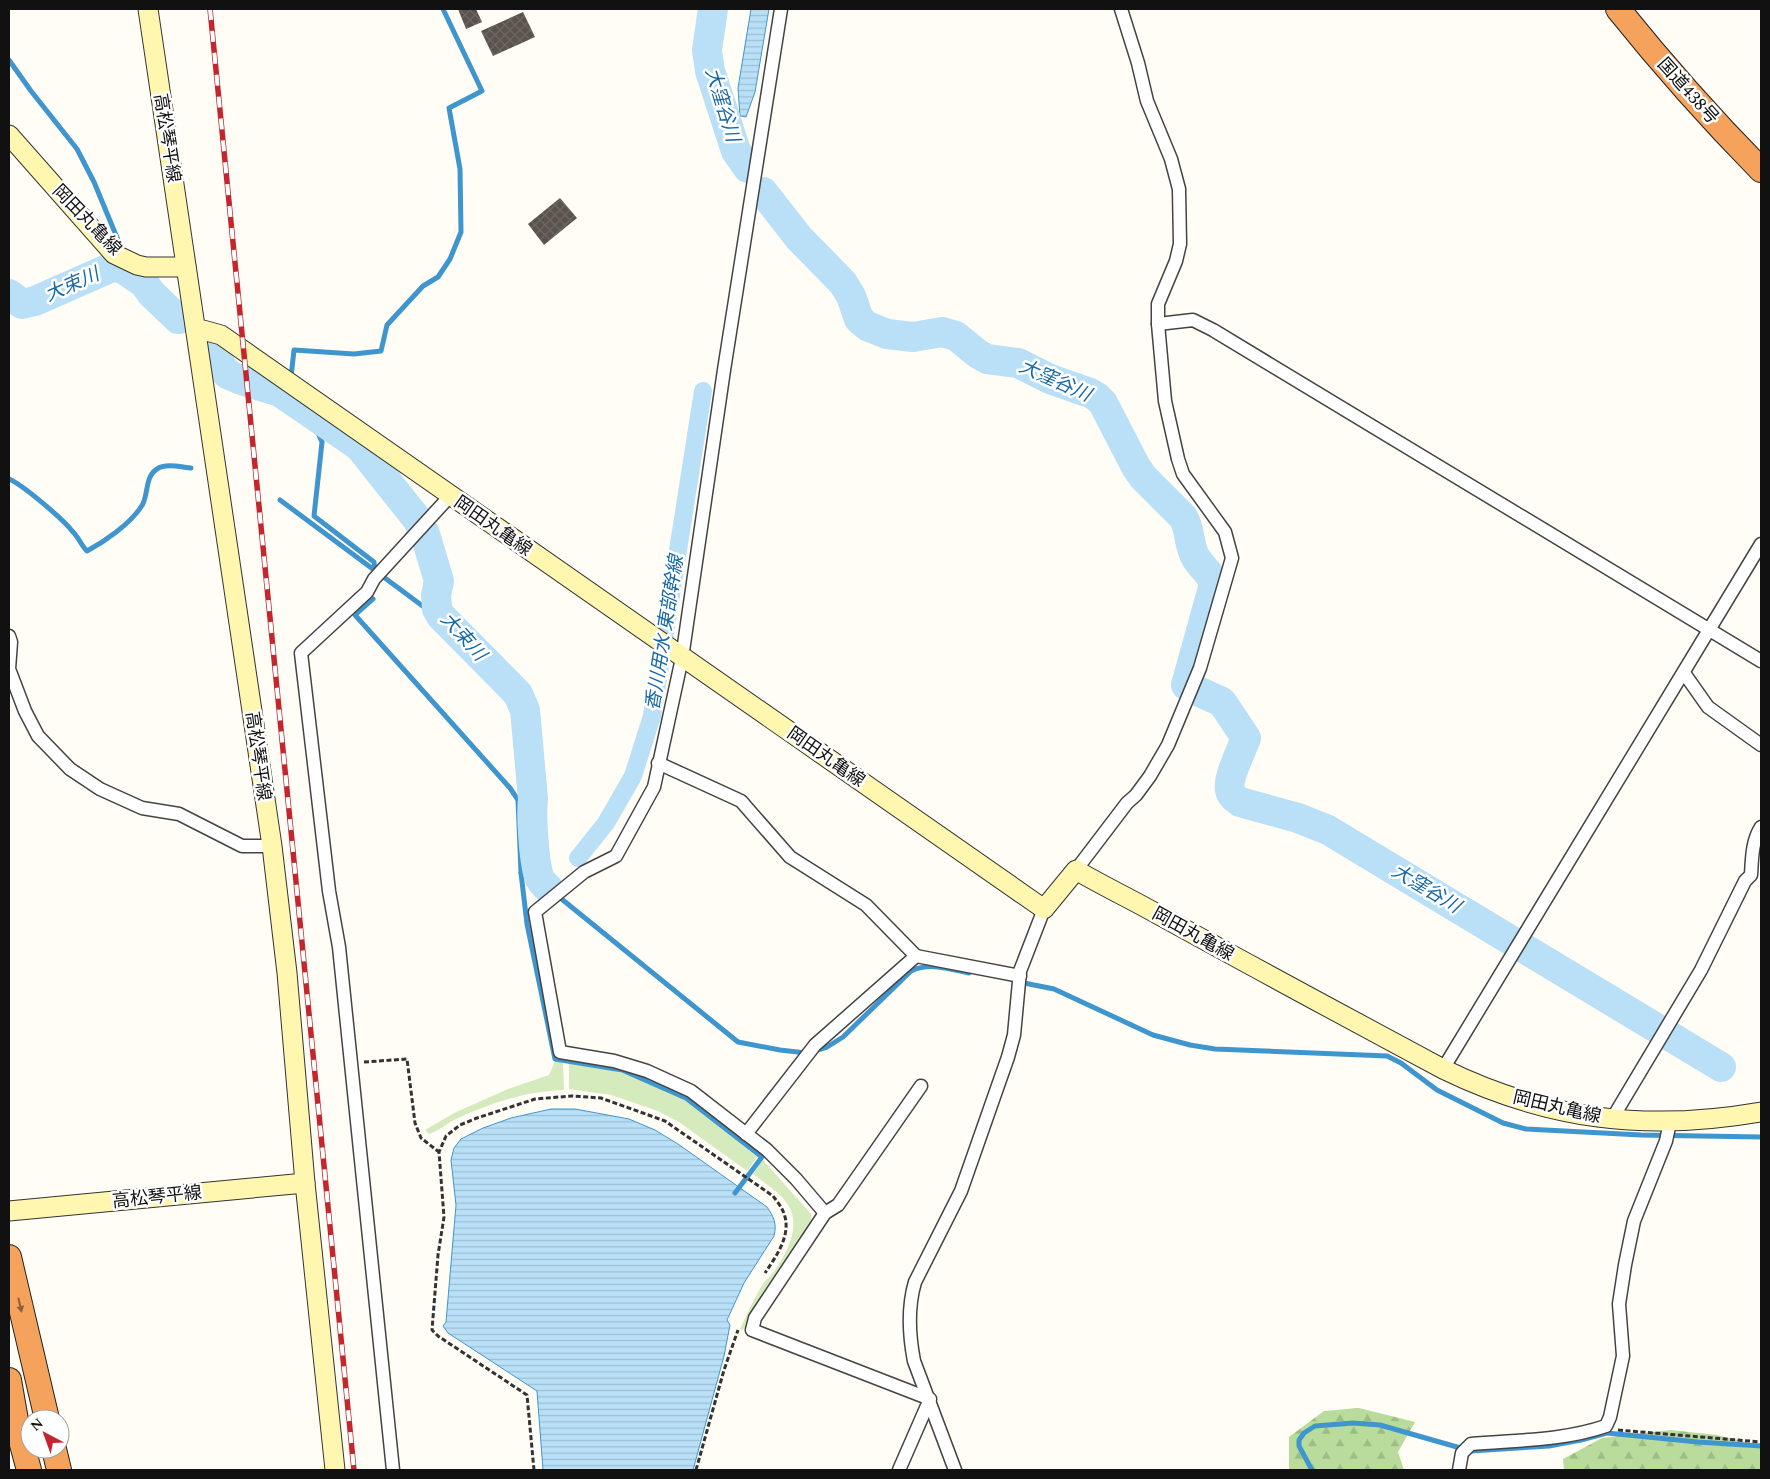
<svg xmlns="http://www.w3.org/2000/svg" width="1770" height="1479" viewBox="0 0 1770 1479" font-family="Spectral,'Noto Sans JP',serif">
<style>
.green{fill:#d5ebbd}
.forest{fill:url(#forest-firs)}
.water{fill:url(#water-rules);stroke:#3f96cf}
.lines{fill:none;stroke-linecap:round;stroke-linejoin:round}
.stream{stroke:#3f96cf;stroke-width:5}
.canal{stroke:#b9e0f7;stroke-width:18}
.river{stroke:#b9e0f7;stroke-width:30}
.building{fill:url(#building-cross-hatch)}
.street-casing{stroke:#444;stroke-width:15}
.secondary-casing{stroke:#333;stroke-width:21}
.highway-casing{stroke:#222;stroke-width:26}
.path{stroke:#333;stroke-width:3;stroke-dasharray:5 2.5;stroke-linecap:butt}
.street{stroke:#fff;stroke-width:12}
.secondary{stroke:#fff6b0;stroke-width:19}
.highway{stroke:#f5a25d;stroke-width:24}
.rail-casing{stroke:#c4262e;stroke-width:5.5}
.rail{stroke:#fff;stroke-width:4;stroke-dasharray:11;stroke-linecap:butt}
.oneway{fill:#8e613b}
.labels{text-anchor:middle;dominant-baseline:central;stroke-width:5;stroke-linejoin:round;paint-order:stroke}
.street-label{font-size:18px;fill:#111;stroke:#fff}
.water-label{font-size:19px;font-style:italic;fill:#1768a6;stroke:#fff}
</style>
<defs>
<pattern id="forest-firs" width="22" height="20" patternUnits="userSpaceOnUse" patternTransform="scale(1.25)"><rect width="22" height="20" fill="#b9dc9c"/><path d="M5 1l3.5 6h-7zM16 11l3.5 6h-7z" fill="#9ebc85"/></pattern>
<pattern id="water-rules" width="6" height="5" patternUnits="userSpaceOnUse" patternTransform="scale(1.25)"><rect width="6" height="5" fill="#b9e0f7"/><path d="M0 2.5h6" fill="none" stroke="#9ebfd3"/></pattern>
<pattern id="building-cross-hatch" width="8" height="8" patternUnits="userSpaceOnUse" patternTransform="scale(1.25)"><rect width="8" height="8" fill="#5a524d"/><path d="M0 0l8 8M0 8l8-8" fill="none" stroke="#6d6662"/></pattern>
</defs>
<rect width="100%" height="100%" fill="#fffdf5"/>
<!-- green -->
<g class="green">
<path d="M555,1061L563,1063L564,1090C526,1091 490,1103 456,1119C446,1124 439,1131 429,1134L425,1130L454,1113L508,1089L549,1075Z"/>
<polygon points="569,1062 622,1073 687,1100 757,1157 747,1171 679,1122 658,1111 611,1095 569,1089"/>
<path d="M763,1160L811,1214L812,1223L746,1327L742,1330L740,1329C748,1313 755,1295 765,1281C768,1278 771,1276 773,1273C786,1254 802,1227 788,1205C780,1192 764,1183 753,1174Z"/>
</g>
<!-- forest -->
<g class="forest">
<polygon points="1359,1408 1415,1422 1398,1452 1404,1470 1289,1470 1289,1437 1324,1411"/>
<polygon points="1670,1430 1717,1435 1761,1446 1761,1470 1564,1470 1563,1459 1602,1438"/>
</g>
<!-- water -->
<g class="water">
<polygon points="751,9 769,9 755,92 746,117 740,116 738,88"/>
<path d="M551,1109H575L629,1119L655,1130L678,1144L767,1207C774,1217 777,1224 774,1236L744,1283L727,1320L730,1325L724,1356L693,1470H543L537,1391L448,1333L443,1326L446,1322L456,1205L451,1160L454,1148L461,1139L483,1128L511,1118Z"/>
</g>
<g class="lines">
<!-- stream -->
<g class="stream">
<polyline points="9,60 31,91 77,149 94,182 118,240 120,251"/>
<polyline points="291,377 294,350 354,354 381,351 387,325 423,286 438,277 450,259 461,232 460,169 449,108 482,91 443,9"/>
<polyline points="290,388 288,407 289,410 318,433 322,442 314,516 374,562 375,572"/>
<path d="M9,479C23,485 63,519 73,532C79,538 81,545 87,551C104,542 130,524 141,507C149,497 144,477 157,469C165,463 181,467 191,468"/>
<polyline points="280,500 432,613 507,689 516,700 521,714 527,795 531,814"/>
<polyline points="373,599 355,615 510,788 518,800 521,873 527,924 555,1059 622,1070 686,1098 762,1157 735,1193"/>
<polyline points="521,873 538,872"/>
<polyline points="548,888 738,1042 780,1050 806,1053"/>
<polyline points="1019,982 1054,989 1153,1035 1190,1045 1215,1049 1387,1056 1401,1063 1437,1090 1503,1123 1526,1129 1641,1135 1761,1137"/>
<path d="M814,1051L827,1047L843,1037L911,971C930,962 949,969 969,973"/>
<polyline points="1312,1470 1299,1446 1299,1440 1304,1433 1315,1426 1353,1423 1380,1425 1471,1451 1549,1446 1581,1440 1607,1433 1698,1442 1761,1446"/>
</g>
<!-- canal -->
<polyline class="canal" points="578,858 606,823 633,776 652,716 703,391"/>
<!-- river -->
<g class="river">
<polyline points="713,9 707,50 710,71 736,151 748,168"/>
<path d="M763,192L799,238L843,283L851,296L859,319L867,326L887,334L913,337L942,332L956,336L978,354L987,359L1018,363L1050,379L1090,393L1097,397L1103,403L1136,467L1143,477L1183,517C1191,529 1188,546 1196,558C1202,568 1211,573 1214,584L1186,685"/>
<polyline points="9,294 22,304 35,301 112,267 122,268 144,283 151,293 178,319"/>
<path d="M215,356L227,374L241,380L280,392L359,446L417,519L425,534L439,581L436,595L437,609L441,616L518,694L525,710L533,799C531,815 534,865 540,879C542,883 545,885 548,888"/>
<path d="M1200,692L1222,702L1246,738C1242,749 1227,779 1230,790C1231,796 1236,799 1240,802L1298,818L1328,830L1721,1067"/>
</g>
</g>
<!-- building -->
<g class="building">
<polygon points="458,9 476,9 482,22 466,29"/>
<polygon points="523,12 535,37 493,56 481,31"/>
<polygon points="560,198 577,218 544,245 528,224"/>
</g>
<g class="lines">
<defs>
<g id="street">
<polyline points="781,9 724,370 682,658 654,787 616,856 584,872 535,912 560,1052 614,1061 647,1071 691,1091 767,1150 796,1179 825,1213"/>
<polyline points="1158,324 1193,320 1213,330 1761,661"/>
<polyline points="9,636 11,642 9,669 25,711 38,736 70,769 100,789 142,808 179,814 242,846 272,846"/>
<polyline points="1684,673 1708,707 1761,745"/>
<polyline points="658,763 741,801 790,857 866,905 916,956 815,1045 746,1134"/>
<polyline points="1076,870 1127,803 1136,795 1150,776 1168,745 1200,668 1232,558 1225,532 1183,474 1178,459 1165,401 1158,324 1158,304 1176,261 1180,244 1179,189 1171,159 1147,101 1138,63 1121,9"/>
<polyline points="916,956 1020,976"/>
<polyline points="1443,1069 1761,544"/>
<path d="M1612,1119L1701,970L1745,881L1751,875C1752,858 1752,841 1761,827"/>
<polyline points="393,1470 339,947 329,891 301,653 367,592 374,579 450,496"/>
<polyline points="899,1470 930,1399 752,1330 755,1318 825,1213 838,1205 921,1086"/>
<path d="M955,1470L914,1361C909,1335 907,1309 915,1282L961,1191L1008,1057L1014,1035L1020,971L1044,909"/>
<path d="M1459,1470L1462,1453L1471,1444C1516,1440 1562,1441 1606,1426L1610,1417L1623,1356L1619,1304L1625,1265L1634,1221L1666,1141L1670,1122"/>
</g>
<g id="secondary">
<polyline points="148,9 272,846 287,973 305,1183 335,1470"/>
<polyline points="9,135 114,254 137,265 146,267 186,267"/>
<path d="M196,331L203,330L221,335L1044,909L1076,870C1103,886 1131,899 1159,915C1253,967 1348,1018 1443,1069C1548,1120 1646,1132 1761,1112"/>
<polyline points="9,1211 305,1183"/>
</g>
<g id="highway">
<path d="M1618,9C1663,65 1711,119 1761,170"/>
<polyline points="9,1257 47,1419"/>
<polyline points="9,1380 17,1426 29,1470"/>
<polyline points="54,1449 59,1470"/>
</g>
</defs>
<!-- street casing -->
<use href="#street" class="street-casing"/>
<!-- secondary casing -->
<use href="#secondary" class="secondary-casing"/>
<!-- highway casing -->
<use href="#highway" class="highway-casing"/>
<!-- path -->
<g class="path">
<polyline points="364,1062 407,1059 415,1123 421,1138 439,1152"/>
<polyline points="1618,1430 1761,1442"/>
<path d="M534,1470L527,1395L438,1336L432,1330L438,1255L444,1217L439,1152L446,1136L460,1125L477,1118L535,1099L572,1096L601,1098L665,1121L773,1196C776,1200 780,1205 782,1209C794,1232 777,1255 765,1273"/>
<polyline points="696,1470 724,1370 738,1330"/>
</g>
<!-- street -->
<use href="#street" class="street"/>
<!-- secondary -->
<use href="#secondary" class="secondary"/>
<!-- highway -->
<use href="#highway" class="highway"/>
<defs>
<polyline id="rail" points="210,9 354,1470"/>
</defs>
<!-- rail casing -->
<use href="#rail" class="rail-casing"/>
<!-- rail -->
<use href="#rail" class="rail"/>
</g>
<!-- one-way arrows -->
<defs><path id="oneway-solid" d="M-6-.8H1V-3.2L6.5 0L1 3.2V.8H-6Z" transform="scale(1.25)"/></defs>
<use class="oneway" href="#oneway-solid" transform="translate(20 1305) rotate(77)"/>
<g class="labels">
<!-- street labels -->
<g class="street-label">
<text transform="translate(1688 91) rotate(48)">国道438号</text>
<text transform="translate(167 138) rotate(81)">高松琴平線</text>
<text transform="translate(87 220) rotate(46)">岡田丸亀線</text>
<text transform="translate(493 526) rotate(35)">岡田丸亀線</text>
<text transform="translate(258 756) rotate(82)">高松琴平線</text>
<text transform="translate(826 757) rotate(35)">岡田丸亀線</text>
<text transform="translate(1193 934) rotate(29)">岡田丸亀線</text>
<text transform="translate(1557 1107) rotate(13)">岡田丸亀線</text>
<text transform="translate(157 1197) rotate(-6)">高松琴平線</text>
</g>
<!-- water labels -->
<g class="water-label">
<text transform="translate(722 105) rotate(73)">大窪谷川</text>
<text transform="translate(72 285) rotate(-24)">大束川</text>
<text transform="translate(1055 381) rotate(24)">大窪谷川</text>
<text transform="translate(665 633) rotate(-81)">香川用水 東部幹線</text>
<text transform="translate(463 637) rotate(48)">大束川</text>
<text transform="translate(1426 889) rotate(31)">大窪谷川</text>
</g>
</g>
<!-- border -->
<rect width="1770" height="1479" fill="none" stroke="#111111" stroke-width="20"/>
<!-- north arrow -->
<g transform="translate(45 1434) rotate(319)"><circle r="24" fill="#ffffff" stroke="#a0a0a0"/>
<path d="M0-4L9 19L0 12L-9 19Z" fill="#c4262e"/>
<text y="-8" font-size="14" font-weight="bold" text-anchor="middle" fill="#111111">N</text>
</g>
</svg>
